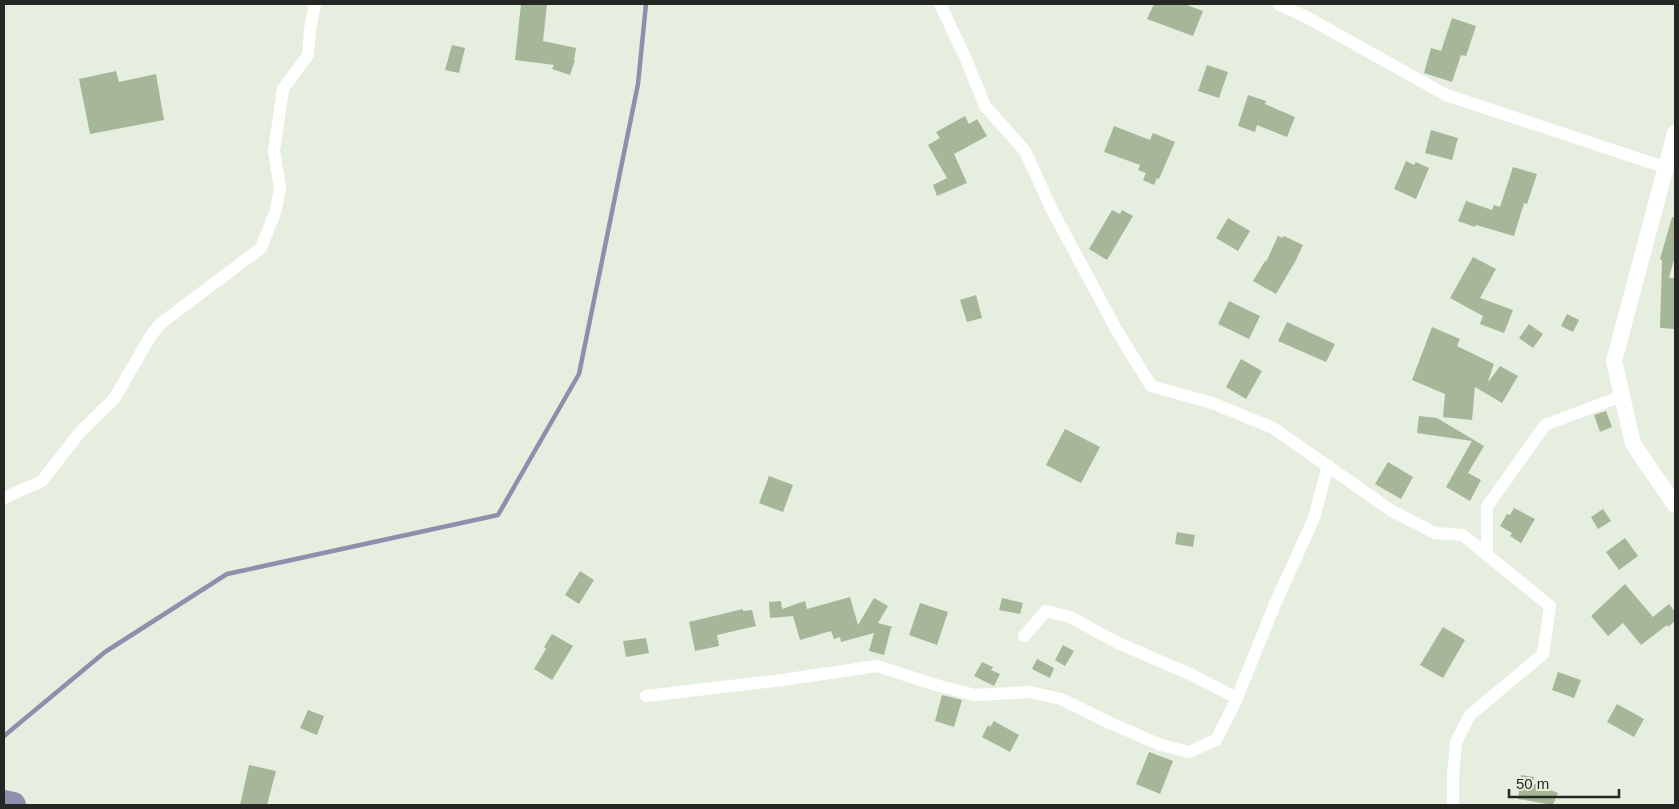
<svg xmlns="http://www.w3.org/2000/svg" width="1679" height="809" viewBox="0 0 1679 809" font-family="Arial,sans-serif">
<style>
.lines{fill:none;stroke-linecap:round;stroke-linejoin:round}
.stream{stroke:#8f8eac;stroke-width:4.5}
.river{stroke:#8f8eac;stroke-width:26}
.building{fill:#a5b699}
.minor{stroke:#fff;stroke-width:12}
.tertiary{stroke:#fff;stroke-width:16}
</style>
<rect width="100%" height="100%" fill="#e6efdf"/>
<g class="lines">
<!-- stream -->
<polyline class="stream" points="4,736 105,652 227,574 498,515 579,374 638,84 646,4"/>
<!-- river -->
<polyline class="river" points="4,803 13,805"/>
</g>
<!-- building -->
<g class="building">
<polygon points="521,4 547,4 543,41 576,48 574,60 575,60 570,75 552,69 554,65 515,60"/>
<polygon points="1154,4 1184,4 1203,11 1193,36 1147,19"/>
<polygon points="1452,18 1476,26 1466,56 1461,55 1452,82 1424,73 1431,48 1441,51"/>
<polygon points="452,45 465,48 459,73 445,70"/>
<polygon points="1207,65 1228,72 1219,98 1198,91"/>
<polygon points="116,71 119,82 156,74 164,120 90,134 79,79"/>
<polygon points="1248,95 1266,101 1265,104 1295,117 1287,137 1257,125 1255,132 1238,126"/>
<polygon points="965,116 969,124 977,119 987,136 954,154 967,183 937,196 933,185 947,178 928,145 940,138 936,132"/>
<polygon points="1114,126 1150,140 1153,133 1175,142 1159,179 1157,178 1154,185 1143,180 1146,173 1138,170 1140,165 1104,152"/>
<polygon points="1431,130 1458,138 1452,160 1425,153"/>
<polygon points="1406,161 1414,165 1416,162 1429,168 1416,199 1394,189"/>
<polygon points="1513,167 1537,174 1527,204 1524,203 1514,236 1476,225 1475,227 1458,221 1466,201 1492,210 1494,205 1500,207"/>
<polygon points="1112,210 1120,214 1122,210 1133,216 1107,260 1089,249"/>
<polygon points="1672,217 1675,218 1675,256 1669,278 1675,278 1675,329 1660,328 1662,260 1660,259"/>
<polygon points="1228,218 1250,231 1238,251 1216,238"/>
<polygon points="1278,236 1282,238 1284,236 1303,245 1295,262 1276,294 1253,281 1265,261 1266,262"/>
<polygon points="1473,257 1496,269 1480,298 1513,310 1504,333 1480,324 1483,316 1450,298"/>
<polygon points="976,295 982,318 967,322 960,300"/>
<polygon points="1229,301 1260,316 1249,339 1218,324"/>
<polygon points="1567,314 1579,320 1573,332 1561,326"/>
<polygon points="1287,322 1335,344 1326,362 1278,341"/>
<polygon points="1529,324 1543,334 1533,348 1519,338"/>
<polygon points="1432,327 1460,339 1457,346 1494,364 1488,381 1489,381 1500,366 1518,376 1502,403 1475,387 1472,420 1443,417 1445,394 1412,380"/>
<polygon points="1241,359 1262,371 1246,399 1226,387"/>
<polygon points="1606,411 1612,427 1600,432 1594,415"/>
<polygon points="1419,416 1437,418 1484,446 1468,473 1481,480 1470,501 1446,487 1472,441 1417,433"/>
<polygon points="1065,429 1100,447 1081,483 1046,465"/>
<polygon points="1388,462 1413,477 1401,499 1375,484"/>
<polygon points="769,476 793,485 783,512 759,503"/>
<polygon points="1514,508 1535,519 1521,543 1510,536 1512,533 1500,526 1507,514 1510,515"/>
<polygon points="1603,509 1611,521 1598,529 1591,517"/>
<polygon points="1177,532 1195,535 1193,547 1175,544"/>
<polygon points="1625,538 1638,556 1619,570 1606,552"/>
<polygon points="580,571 594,580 579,604 565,595"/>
<polygon points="1625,584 1653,617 1669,604 1675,612 1675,621 1668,627 1667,625 1641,645 1623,623 1608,636 1591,616"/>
<polygon points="850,597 858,625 874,598 888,606 878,623 893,627 891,628 884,655 869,651 874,633 841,642 840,637 834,639 831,631 800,640 793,616 770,618 769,602 781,601 782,609 805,601 807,609"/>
<polygon points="1002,598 1023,603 1020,614 999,610"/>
<polygon points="920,603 948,612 937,645 909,635"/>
<polygon points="743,609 743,611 752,610 756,626 717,635 719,646 695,651 689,622"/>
<polygon points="1443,627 1465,640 1443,678 1420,665"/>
<polygon points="552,634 573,646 552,680 534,669 546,649 544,647"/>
<polygon points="646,638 649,653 626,657 623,641"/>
<polygon points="1063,645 1074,651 1065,666 1055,660"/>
<polygon points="1037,659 1054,668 1050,678 1032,669"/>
<polygon points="982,662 993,667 991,670 1000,674 994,686 974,676"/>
<polygon points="1558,672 1581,680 1574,698 1552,690"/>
<polygon points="942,695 962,700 954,727 935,721"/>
<polygon points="1617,704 1644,719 1634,737 1607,722"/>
<polygon points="308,710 324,716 317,735 300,728"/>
<polygon points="994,721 1019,735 1010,752 982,737 988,725 990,727"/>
<polygon points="1149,752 1173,761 1160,794 1136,784"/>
<polygon points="249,765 276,771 267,805 240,805"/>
<polygon points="1521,775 1534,777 1533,783 1558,793 1553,805 1518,799"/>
</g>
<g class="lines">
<!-- minor -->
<g class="minor">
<polyline points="940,4 966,59 985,106 1025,151 1052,210 1116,329 1151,386 1212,403 1273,428 1392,511 1435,533 1463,535 1487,555"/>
<polyline points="1278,4 1310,19 1446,95 1667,168"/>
<polyline points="4,498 42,481 80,432 114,399 150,337 160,324 261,248 276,210 280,188 274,151 283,89 308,55 310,29 315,4"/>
<polyline points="1024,636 1046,611 1070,617 1118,643 1192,675 1237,698"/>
<polyline points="646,696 782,680 877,666 936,685 975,695 1030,692 1061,699 1110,723 1161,745 1189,752 1216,740 1235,703 1275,604 1314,518 1328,465"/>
<polyline points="1453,805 1453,776 1456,742 1470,715 1543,654 1550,606 1487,555 1487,507 1545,425 1622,396"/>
</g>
<!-- tertiary -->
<polyline class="tertiary" points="1675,133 1614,361 1633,444 1675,505"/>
</g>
<!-- border -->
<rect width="1679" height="809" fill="none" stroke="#252822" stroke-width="10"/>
<!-- scale -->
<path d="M1509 789v8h110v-8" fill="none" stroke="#252822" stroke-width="2.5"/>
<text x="1516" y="789" font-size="15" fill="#252822" stroke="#e6efdf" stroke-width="4" paint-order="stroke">50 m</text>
</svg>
